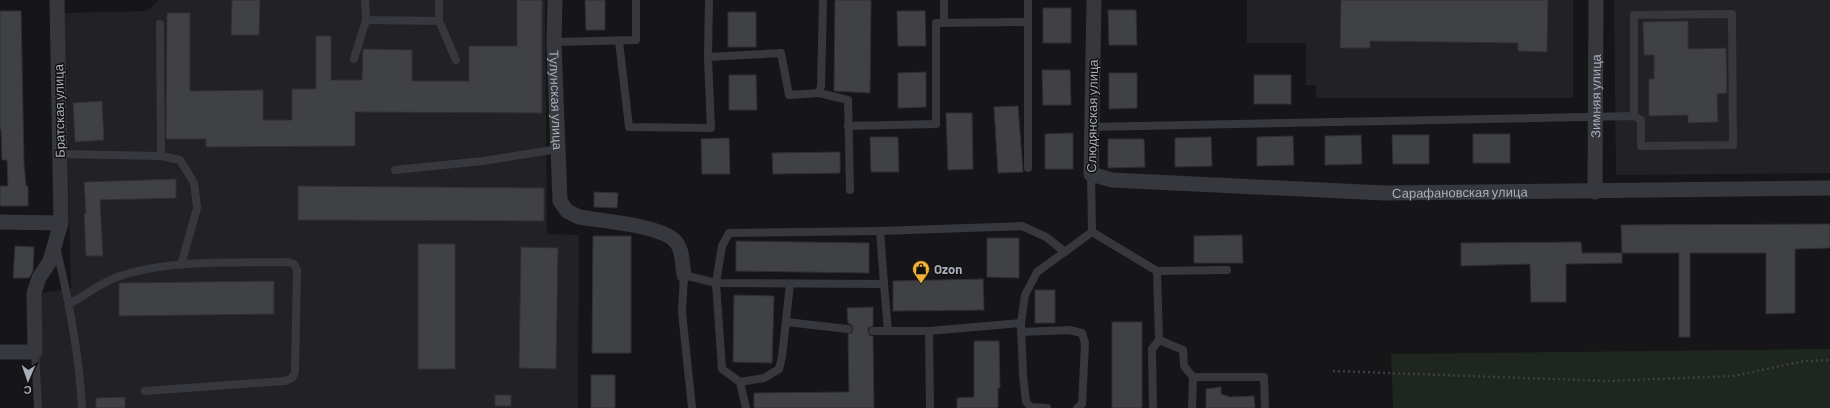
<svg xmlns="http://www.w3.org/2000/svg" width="1830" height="408" viewBox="0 0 1830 408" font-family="Barlow,sans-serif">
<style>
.built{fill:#222225}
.green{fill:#1e261f}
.building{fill:#404145;stroke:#303034}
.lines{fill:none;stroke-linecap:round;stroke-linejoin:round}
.path{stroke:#3d3f44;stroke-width:2.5;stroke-dasharray:2 3;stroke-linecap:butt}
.service{stroke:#37383d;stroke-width:8}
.minor{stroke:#37383d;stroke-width:15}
.labels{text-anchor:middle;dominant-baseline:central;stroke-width:3;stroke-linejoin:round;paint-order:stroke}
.street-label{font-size:13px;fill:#a8adb8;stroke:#111113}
.poi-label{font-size:13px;font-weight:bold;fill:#a8adb8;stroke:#111113;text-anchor:start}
</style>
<rect width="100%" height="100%" fill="#161618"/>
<!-- built -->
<g class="built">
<polygon points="159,0 545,0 547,234 579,235 578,408 37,408 33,294 71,289 64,13 147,11"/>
<polygon points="1247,0 1573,0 1573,98 1316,98 1316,85 1306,85 1306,43 1247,43"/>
<polygon points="1614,0 1830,0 1830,173 1616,175"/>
</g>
<!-- green -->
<polygon class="green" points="1830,349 1830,408 1393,408 1391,354"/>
<!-- building -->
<g class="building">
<polygon points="232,0 260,0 259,35 231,35"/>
<polygon points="517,0 542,0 542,113 355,112 355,146 206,147 206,139 166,139 167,13 190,13 190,91 263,90 263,120 292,120 292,89 316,89 316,36 331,36 331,80 362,80 363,49 412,50 412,81 469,81 469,46 517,46"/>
<polygon points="585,0 605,0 605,30 586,30"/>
<polygon points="835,0 871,0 870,93 834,91"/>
<polygon points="1341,0 1548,0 1547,52 1518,51 1518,43 1370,41 1370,48 1340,48"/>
<rect x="1043" y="8" width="28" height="35"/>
<polygon points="1108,10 1136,10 1137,45 1109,45"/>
<polygon points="0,11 21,11 24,163 26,186 28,186 28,206 0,206 0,186 8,186 7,160 2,160 1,129 0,129"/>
<polygon points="897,11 925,11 926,46 898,46"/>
<rect x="728" y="12" width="28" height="35"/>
<polygon points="1688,21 1688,49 1726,48 1727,93 1717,94 1718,122 1688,123 1688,115 1649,116 1649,79 1654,79 1654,55 1644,55 1643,22"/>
<polygon points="1042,70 1070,70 1071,105 1043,105"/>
<polygon points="926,72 926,107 898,108 898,73"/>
<polygon points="1109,73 1137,73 1137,108 1109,109"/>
<polygon points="729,75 756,75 757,110 729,110"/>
<rect x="1254" y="75" width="37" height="29"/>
<polygon points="102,101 104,140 75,142 73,103"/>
<polygon points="1018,106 1023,172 998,173 994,107"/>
<polygon points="946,113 972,113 973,169 948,170"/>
<polygon points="1073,133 1073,169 1045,169 1045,134"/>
<rect x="1473" y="134" width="37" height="29"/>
<polygon points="1361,135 1362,164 1325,165 1325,136"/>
<polygon points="1392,135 1429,135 1429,164 1393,164"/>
<polygon points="1293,136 1294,165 1257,166 1257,137"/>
<polygon points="870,137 898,137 899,172 871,172"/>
<polygon points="1211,137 1212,166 1175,167 1175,138"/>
<polygon points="729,138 730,174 702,174 701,139"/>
<polygon points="1108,139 1144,139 1145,167 1108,168"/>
<polygon points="840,152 840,173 773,174 772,153"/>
<polygon points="176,179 176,198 100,200 103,256 86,256 84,214 86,214 84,182"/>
<polygon points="298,186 544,188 544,221 298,220"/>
<polygon points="594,192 618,193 617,208 594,207"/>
<polygon points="1830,224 1830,248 1795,249 1795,313 1766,314 1766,253 1690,253 1690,337 1679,337 1679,253 1622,253 1621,225"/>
<polygon points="1242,235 1243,263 1194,263 1194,236"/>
<polygon points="593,236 631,236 631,353 592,353"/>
<polygon points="987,238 1019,238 1019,278 987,277"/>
<polygon points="736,241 869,243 869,273 736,271"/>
<polygon points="1581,242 1582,253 1622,253 1622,263 1566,264 1566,302 1531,302 1530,264 1461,266 1461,243"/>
<rect x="418" y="244" width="37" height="125"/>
<polygon points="15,246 34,247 33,271 29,278 13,278"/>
<polygon points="521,247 558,248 556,369 519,368"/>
<polygon points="983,279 984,310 893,311 893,281"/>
<polygon points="274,281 274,314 119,316 119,283"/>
<rect x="1035" y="290" width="20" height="33"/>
<polygon points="734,295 774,296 772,363 733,362"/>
<polygon points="873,307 873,326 868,328 868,331 870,336 873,336 874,408 754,408 754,393 849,392 848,334 852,333 853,329 852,325 848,323 847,308"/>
<rect x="1112" y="322" width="30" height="86"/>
<polygon points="974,341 999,341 1000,388 998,388 998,407 996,408 957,408 957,398 974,397"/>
<rect x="591" y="375" width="24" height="33"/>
<polygon points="1221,387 1221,394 1230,397 1254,396 1255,408 1206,408 1206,389"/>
<rect x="495" y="395" width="16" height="11"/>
<polygon points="125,397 125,408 96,408 96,398"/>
</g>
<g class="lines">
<!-- path -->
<polyline class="path" points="1333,371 1606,381 1734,376 1804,361 1830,360"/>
<!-- service -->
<g class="service">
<polyline points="365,0 366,20 439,21 439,0"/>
<polyline points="823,0 821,86 819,93 848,100 850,190"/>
<polyline points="944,0 944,23"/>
<polyline points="1028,0 1028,22"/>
<polyline points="439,21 456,60"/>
<polyline points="160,24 161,156"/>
<polyline points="619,41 629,127 711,128 708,57 781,53 789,95 819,93"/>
<polyline points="554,42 636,40 636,0"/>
<polyline points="708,57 709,0"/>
<polyline points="354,59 366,20"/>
<polyline points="848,126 936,124 936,23 1028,22 1028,168"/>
<polyline points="1091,127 1634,116 1641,120 1641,146 1733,145 1732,14 1634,15 1634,116"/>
<polyline points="60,154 161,156 180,160 194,183 197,208 181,265"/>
<polyline points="395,170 483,161 558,149"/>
<polyline points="1091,174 1092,232"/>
<polyline points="880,231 884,284"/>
<polyline points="1092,232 1157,271 1227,270"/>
<path d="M56,247C69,300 79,353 82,408"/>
<path d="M69,304C84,296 101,283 117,277C168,259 234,263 288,262L294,264L297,270L295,372L292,378L285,381L145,391"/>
<polyline points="786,322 848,329"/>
<polyline points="873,331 929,331"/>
<polyline points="888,331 884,284 716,283 722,246 729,233 880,231 1022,226 1046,237 1065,252"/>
<polyline points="1021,332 1069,330 1082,333 1085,343 1082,404 1077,408"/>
<polyline points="1159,340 1183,350 1184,366 1193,377 1192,408"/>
<polyline points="35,352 38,408"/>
<polyline points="1193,377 1264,377 1265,408"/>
<polyline points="740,382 764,378 779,369 782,357 790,284"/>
<polyline points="692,408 682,312 684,275 716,283 722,369 740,382 746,408"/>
<polyline points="930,408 929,331 1021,323"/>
<polyline points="1047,408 1031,407 1026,402 1023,375 1021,323 1025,295 1037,272 1092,232"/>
<polyline points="1153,408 1152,349 1159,340 1157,271"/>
</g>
<!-- minor -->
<g class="minor">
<path id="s1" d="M555,0L554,42L560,201L567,211L579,217C602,221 658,225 674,240C683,248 682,263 684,275"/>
<path id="s2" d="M1094,0L1091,174L1112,180L1384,193L1830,188"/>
<path id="s3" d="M1595,192L1596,0"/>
<polyline points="0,222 61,223"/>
<polyline points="0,352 35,352 34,293 39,278 50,261 61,223 57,0"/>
</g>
</g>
<!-- icons -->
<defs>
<symbol id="shop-pin" viewBox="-11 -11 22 30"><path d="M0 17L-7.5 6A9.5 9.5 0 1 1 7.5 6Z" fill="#f2b134" stroke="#111113"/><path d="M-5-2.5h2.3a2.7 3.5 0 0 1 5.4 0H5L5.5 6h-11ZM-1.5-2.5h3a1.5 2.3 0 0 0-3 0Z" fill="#111"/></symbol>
</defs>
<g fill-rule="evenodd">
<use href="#shop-pin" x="911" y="259" width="20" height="27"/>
</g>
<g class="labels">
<!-- street labels -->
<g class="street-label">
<text stroke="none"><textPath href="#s3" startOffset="96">Зимняя улица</textPath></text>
<text stroke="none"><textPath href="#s1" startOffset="100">Тулунская улица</textPath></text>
<text transform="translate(59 111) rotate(-91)">Братская улица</text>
<text transform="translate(1092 116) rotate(-89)">Слюдянская улица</text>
<text stroke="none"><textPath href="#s2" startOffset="544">Сарафановская улица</textPath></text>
</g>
<!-- poi labels -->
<g class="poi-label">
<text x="934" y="269">Ozon</text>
</g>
</g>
<!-- north arrow -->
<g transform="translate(28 380) rotate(182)" stroke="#111113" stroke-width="3" paint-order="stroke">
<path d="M0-3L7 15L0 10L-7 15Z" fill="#a8adb8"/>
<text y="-6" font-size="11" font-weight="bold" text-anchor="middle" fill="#a8adb8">С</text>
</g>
</svg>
